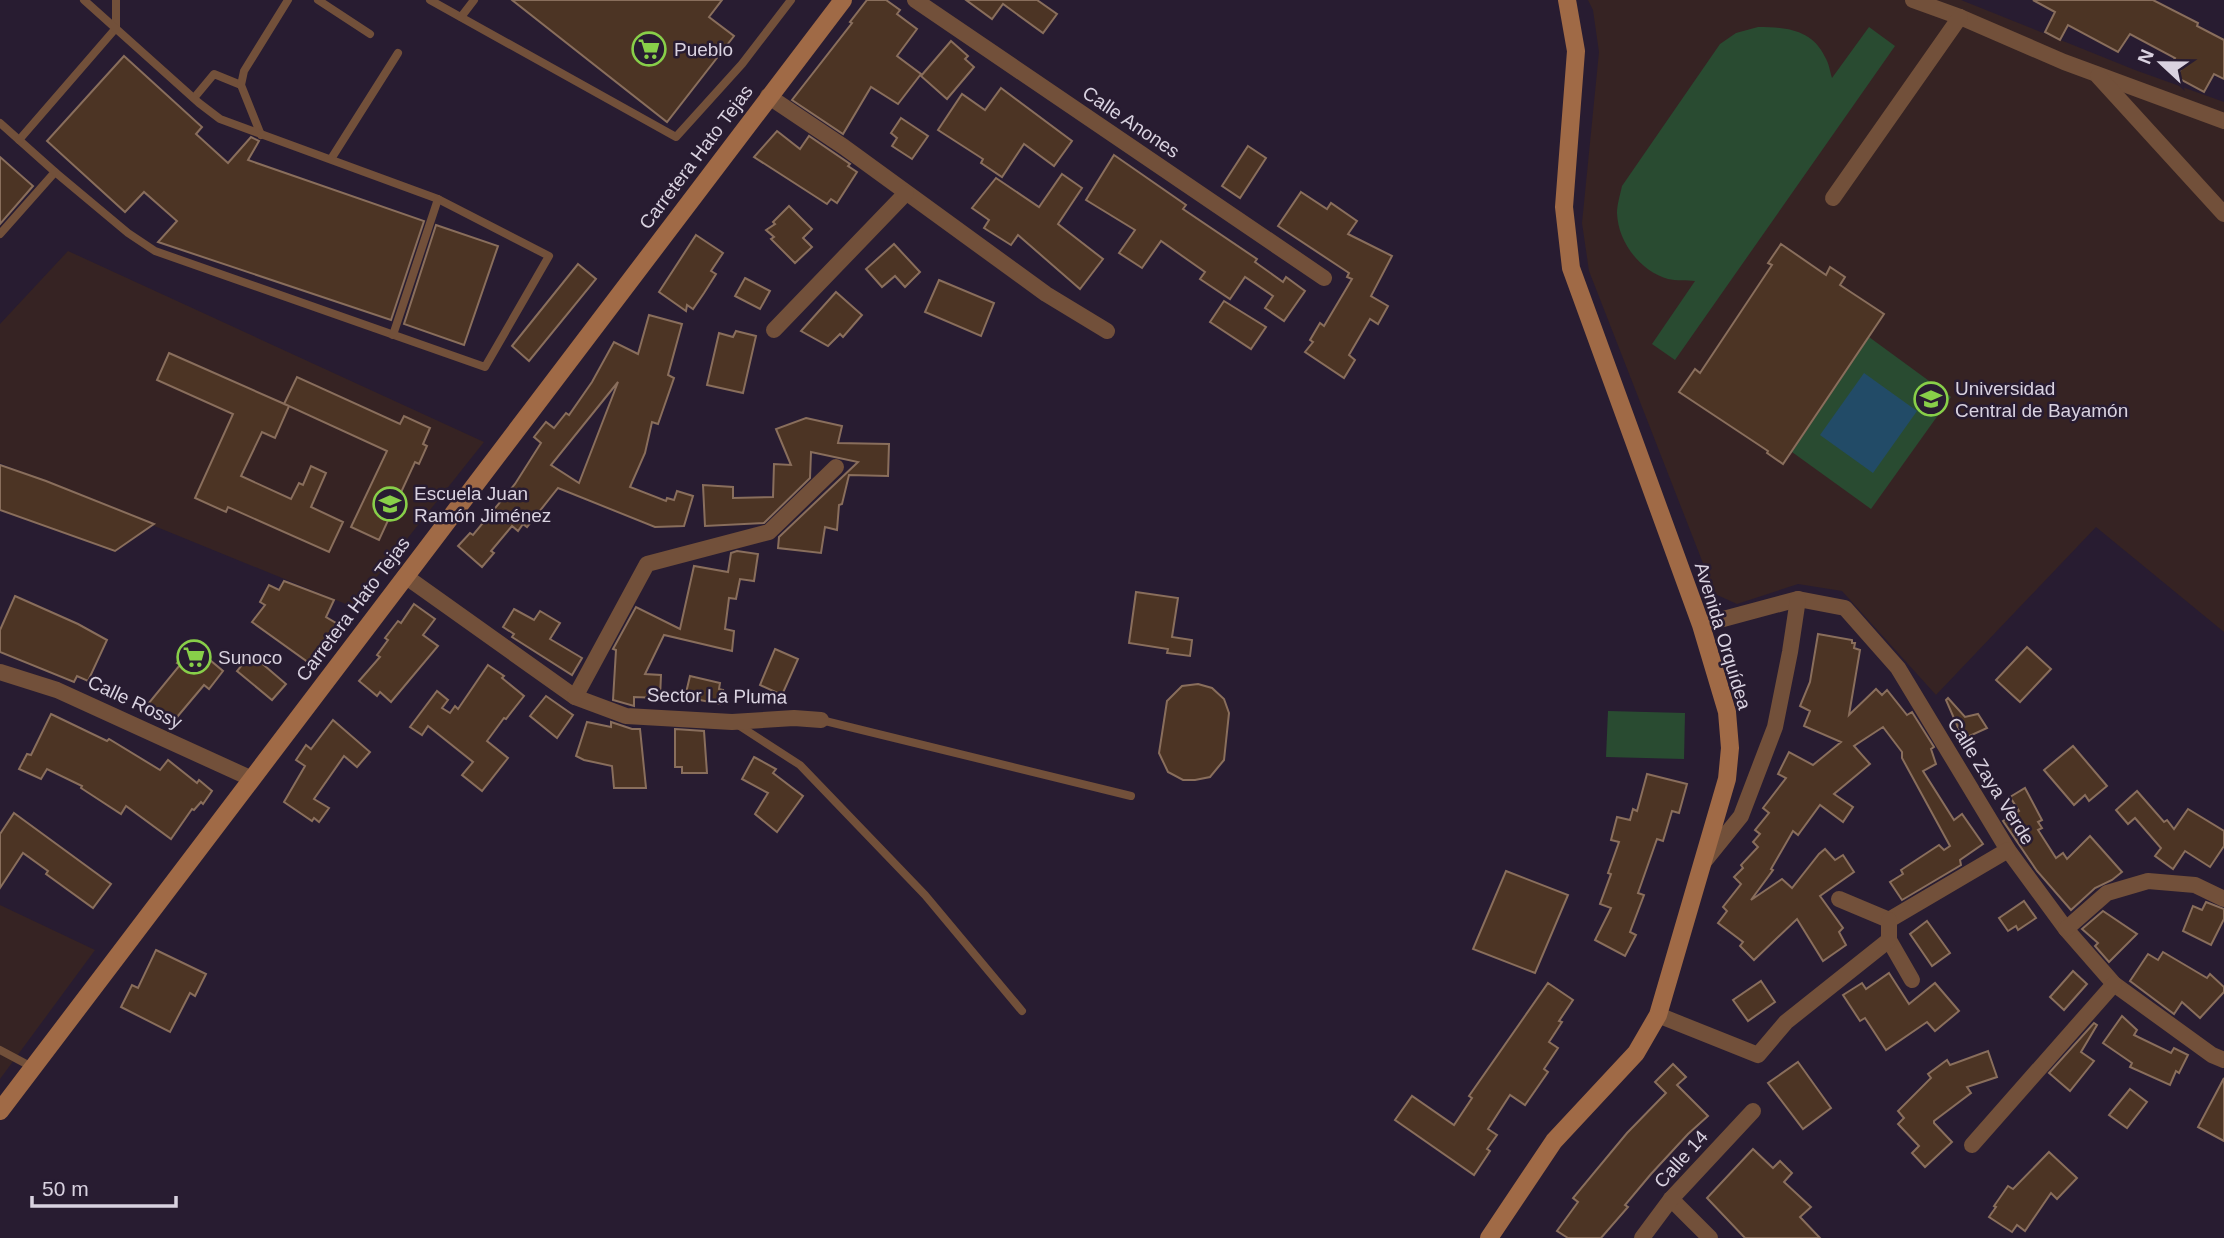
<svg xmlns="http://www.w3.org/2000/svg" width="2224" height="1238" viewBox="0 0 2224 1238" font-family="Arial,sans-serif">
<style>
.education{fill:#362323}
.green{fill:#294b31}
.water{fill:#224b67}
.building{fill:#4c3424;stroke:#896e5c;stroke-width:2;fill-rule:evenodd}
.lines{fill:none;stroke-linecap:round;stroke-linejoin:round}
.lane{stroke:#72503a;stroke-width:8}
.street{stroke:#72503a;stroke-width:16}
.secondary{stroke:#a06a46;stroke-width:18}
.labels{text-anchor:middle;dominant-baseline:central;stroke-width:5;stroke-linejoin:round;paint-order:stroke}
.poi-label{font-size:19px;fill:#d9d2e0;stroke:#281c31;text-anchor:start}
.street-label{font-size:19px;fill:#d9d2e0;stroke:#281c31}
</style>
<rect width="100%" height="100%" fill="#281c31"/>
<!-- education -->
<g class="education">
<polygon points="1588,0 1961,0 2135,70 2224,102 2224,632 2096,527 1936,695 1842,591 1798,584 1737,604 1715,594 1589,271 1582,223 1599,52 1593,10"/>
<polygon points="68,251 484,442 353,607 0,463 0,324"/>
<polygon points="0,905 95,950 0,1079"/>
</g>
<!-- green -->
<g class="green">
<path d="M1758,27C1785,27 1812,29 1825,57C1829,63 1830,72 1832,78L1869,27L1895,46L1675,360L1652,344L1695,281C1687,280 1676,281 1668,279C1640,271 1618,242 1617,213C1617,205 1620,195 1622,186L1720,44L1736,33Z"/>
<polygon points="1869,337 1951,397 1871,509 1792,452"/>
<polygon points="1608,711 1685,713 1684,759 1606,757"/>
</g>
<!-- water -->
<polygon class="water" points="1864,373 1917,411 1873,473 1820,435"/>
<!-- building -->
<g class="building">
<polygon points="512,0 722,0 709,17 734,36 667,122"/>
<polygon points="867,0 886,0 900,10 897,14 917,29 897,56 921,74 898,104 871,87 843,134 792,100 852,23 850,22"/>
<polygon points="966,0 1037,0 1057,14 1043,33 1003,4 992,19"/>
<polygon points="2033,0 2153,0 2198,23 2197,26 2224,40 2224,79 2214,74 2204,92 2176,77 2183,66 2173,61 2175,58 2130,34 2118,52 2068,25 2060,40 2045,32 2055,12"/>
<polygon points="951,41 968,56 965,59 974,67 947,99 921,76"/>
<polygon points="124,56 202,127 196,134 228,163 251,137 259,141 248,160 424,221 391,320 158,242 177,221 144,192 125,212 47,141"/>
<polygon points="1001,88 1072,141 1054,166 1024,144 1002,177 981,163 983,159 938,130 962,94 985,110"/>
<polygon points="901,118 928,136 912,159 892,146 897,138 891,133"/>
<polygon points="777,131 800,149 809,136 850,164 848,166 857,172 837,203 831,199 827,204 754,157"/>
<polygon points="1248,146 1266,158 1240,198 1222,186"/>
<polygon points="1114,155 1186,205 1183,209 1257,259 1255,262 1283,282 1286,277 1305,291 1284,321 1265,308 1273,296 1245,277 1230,299 1200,279 1205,272 1161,241 1142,268 1119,253 1135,230 1086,200"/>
<polygon points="0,157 33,186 0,224"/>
<polygon points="1062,174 1082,188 1058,224 1103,259 1080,289 1018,235 1011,245 984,228 989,220 972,208 996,178 1039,207"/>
<polygon points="1301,192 1327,209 1331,203 1357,221 1348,234 1392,256 1371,296 1388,306 1378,324 1370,319 1349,355 1355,360 1344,378 1305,352 1313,342 1310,340 1320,323 1324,326 1352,279 1347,277 1349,273 1278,226"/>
<polygon points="789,206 812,229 803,238 812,247 795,263 771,239 774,237 766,230 775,224 773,222"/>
<polygon points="436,225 498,246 464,345 404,324"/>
<polygon points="696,235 723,253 711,271 716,274 704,293 693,309 687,305 686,311 659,292"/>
<polygon points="894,244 920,272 905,287 895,276 882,287 866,269"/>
<polygon points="1781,244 1826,275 1830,267 1845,277 1840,285 1884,314 1783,464 1767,453 1768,451 1679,392 1695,369 1700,373 1772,265 1768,263"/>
<polygon points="578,264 596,279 529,361 512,346"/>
<polygon points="745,278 770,291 760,309 735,296"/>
<polygon points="939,280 994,303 981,336 925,312"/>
<polygon points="836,292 862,315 843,337 840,334 828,346 801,331"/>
<polygon points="1224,301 1266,327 1251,349 1210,322"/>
<path d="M649,315L682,324L668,375L674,378L658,424L652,422L645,453L630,487L666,501L667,498L674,500L677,491L693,496L684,526L655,527L558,488L527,527L523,524L518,531L512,526L491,551L494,553L482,567L458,546L470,533L473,535L515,484L541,443L534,437L546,422L554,428L566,413L569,415L592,382L614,342L638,354ZM618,382L579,483L551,465Z"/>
<polygon points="736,331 756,336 743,393 707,385 719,333 733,337"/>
<polygon points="169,353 289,406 284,404 297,377 400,424 404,416 430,428 423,444 427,446 419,464 415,462 379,540 351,527 387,451 289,406 275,438 262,432 241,476 291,499 299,483 303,485 311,466 326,473 311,507 343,522 329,552 228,507 226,512 195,498 233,414 157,380"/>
<polygon points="806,418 842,426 838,443 889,444 888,476 849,475 842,504 839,505 837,530 825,527 821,553 778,548 779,537 858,462 811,452 810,478 764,523 705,526 703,485 733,487 733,498 773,497 774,464 791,465 776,429"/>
<polygon points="0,465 46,481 154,524 115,551 0,510"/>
<polygon points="737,551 758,554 754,581 740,579 736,599 729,598 725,629 734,631 732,651 664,635 645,674 661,675 660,698 634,697 634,706 613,700 616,650 613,649 636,607 680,629 694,566 728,572 731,553"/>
<polygon points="284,581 334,600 326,617 341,626 333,642 330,641 312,665 252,622 265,605 260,602 269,585 279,590"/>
<polygon points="1136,592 1178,598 1172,637 1192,640 1190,656 1167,653 1168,649 1129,643"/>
<polygon points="15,596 78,624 107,640 88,681 77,676 74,682 0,652 0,630"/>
<polygon points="414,604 435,619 423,635 438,646 391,702 380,692 377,696 359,681 380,657 377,655 388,640 385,638 398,621 401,623"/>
<polygon points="514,609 534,620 540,611 560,623 550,639 582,658 572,675 512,637 514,634 503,627"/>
<polygon points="1818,634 1852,640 1852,643 1855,643 1854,648 1860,650 1849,715 1876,689 1882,695 1887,690 1907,715 1912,712 1934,747 1931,749 1936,764 1923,771 1954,820 1962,814 1983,844 1960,860 1961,865 1902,900 1890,882 1903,874 1901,870 1939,845 1944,850 1950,846 1902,758 1902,752 1883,727 1854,746 1870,764 1834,794 1853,807 1843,822 1820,805 1798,835 1793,831 1771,869 1773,870 1751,900 1782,879 1792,888 1819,854 1825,849 1835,860 1843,855 1854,872 1820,896 1843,928 1839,932 1846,945 1823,961 1797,919 1754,960 1740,946 1743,942 1718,923 1727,911 1723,907 1741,884 1734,877 1743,868 1741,865 1758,847 1753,842 1760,834 1755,830 1769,813 1763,808 1786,778 1778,774 1789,752 1813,765 1841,742 1804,726 1810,711 1800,706 1810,682"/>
<polygon points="192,645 223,671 209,689 204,685 172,723 148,704 180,665 177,663"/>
<polygon points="2027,647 2051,669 2020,702 1996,680"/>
<polygon points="775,649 798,659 782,695 760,685"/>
<polygon points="251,654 286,684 272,700 237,671"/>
<polygon points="488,665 504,676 502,678 524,696 506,719 504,718 487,741 508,758 482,791 462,775 473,762 428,726 422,735 410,727 437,691 448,700 442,708 450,713 455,706 458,709"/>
<polygon points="690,676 720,683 719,689 723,690 720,704 685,697"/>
<polygon points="1198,684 1212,688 1224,699 1229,713 1224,760 1210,777 1195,780 1183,780 1168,772 1159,753 1167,701 1182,686"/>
<polygon points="546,696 573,715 557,738 530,716"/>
<polygon points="1948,698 1965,717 1978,714 1987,728 1963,739 1946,700"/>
<polygon points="51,714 107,741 109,739 160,770 168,760 197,783 199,780 212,791 203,804 201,802 194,810 192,809 171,839 126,806 121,814 81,788 82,786 47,769 41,779 19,769 27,754 31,755"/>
<polygon points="333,720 370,752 357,767 344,756 314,799 329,808 319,822 314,818 312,821 284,802 305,766 296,760 306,745 311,749"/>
<polygon points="587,722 611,727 611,722 632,729 640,729 646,788 614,788 612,766 584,760 576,756"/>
<polygon points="675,729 704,731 707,773 682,773 682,767 675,767"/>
<polygon points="2073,746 2107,786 2089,801 2085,795 2074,805 2044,770"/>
<polygon points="754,757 776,769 773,773 803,796 777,832 755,814 768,793 742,779"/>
<polygon points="1647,774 1687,784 1679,813 1672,811 1663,841 1657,839 1638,893 1644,895 1630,932 1636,935 1625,956 1595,940 1611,908 1600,904 1611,874 1608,873 1619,842 1611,840 1617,817 1630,820 1633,809 1637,811"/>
<polygon points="2025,788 2042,820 2038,822 2042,828 2038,830 2056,858 2063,853 2067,859 2090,836 2122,872 2112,880 2095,888 2071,910 2037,871 2003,821 2019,811 2010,797"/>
<polygon points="2137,791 2164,822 2167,820 2174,829 2188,809 2224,831 2224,846 2210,867 2185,851 2173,869 2155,856 2161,848 2135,818 2128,824 2116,810"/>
<polygon points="14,813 111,884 93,908 46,874 48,871 23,853 0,888 0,834"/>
<polygon points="1506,871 1568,895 1535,973 1473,949"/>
<polygon points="2024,901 2036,918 2018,930 2016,926 2008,931 1999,918"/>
<polygon points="2206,902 2224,909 2224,919 2211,945 2183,931 2193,906 2202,910"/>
<polygon points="2103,911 2137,934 2109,962 2095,946 2098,943 2082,929"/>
<polygon points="1927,921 1950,953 1932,966 1910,934"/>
<polygon points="156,950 206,974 195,996 190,993 170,1032 121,1007 132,985 138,988"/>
<polygon points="2163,952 2207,978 2210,974 2224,987 2224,992 2200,1018 2182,1002 2174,1014 2130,981 2148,954 2158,960"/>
<polygon points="2073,971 2087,984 2064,1010 2050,997"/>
<polygon points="1889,973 1909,1004 1935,983 1959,1011 1935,1031 1927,1022 1886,1050 1865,1018 1860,1021 1843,995 1862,983 1866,989"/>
<polygon points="1761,981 1775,1002 1748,1021 1733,1000"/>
<polygon points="1548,983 1573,1000 1559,1021 1562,1022 1549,1042 1558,1048 1544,1069 1548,1072 1525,1105 1510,1095 1488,1129 1497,1135 1487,1149 1490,1151 1474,1175 1395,1120 1412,1096 1454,1125 1472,1098 1469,1096"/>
<polygon points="2122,1016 2137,1030 2134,1035 2171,1053 2174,1048 2188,1055 2179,1073 2176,1071 2170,1085 2130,1067 2132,1063 2103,1043"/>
<polygon points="2094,1023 2097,1025 2081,1052 2094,1061 2070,1091 2049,1073"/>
<polygon points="1988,1051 1997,1077 1967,1087 1971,1093 1934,1121 1934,1123 1952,1142 1925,1167 1912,1153 1919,1146 1898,1124 1904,1118 1898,1111 1931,1078 1928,1074 1947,1060 1950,1065"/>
<polygon points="1798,1062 1831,1108 1803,1129 1768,1083"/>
<polygon points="1673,1064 1686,1077 1677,1085 1708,1116 1688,1134 1651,1174 1625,1205 1628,1207 1601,1238 1568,1238 1557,1231 1578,1202 1573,1198 1627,1133 1666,1093 1655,1082"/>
<polygon points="2224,1078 2224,1141 2198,1127"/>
<polygon points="2130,1089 2147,1102 2127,1128 2109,1115"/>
<polygon points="1753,1149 1773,1168 1780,1161 1792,1173 1784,1182 1811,1207 1800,1217 1820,1238 1745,1238 1707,1198"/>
<polygon points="2049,1152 2077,1178 2057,1199 2051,1193 2025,1231 2017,1225 2012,1232 1989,1217 1996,1207 1994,1206 2008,1186 2013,1189"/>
</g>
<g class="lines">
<!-- lane -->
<g class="lane">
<polyline points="318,0 370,34"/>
<polyline points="430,0 676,137 742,64 791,0"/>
<polyline points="461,17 474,0"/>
<polyline points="194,98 214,74 241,85"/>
<polyline points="0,123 55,172 0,234"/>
<polyline points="261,135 241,85 244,71 288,0"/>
<polyline points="19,140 116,28 116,0"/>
<polyline points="331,159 398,53"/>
<polyline points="55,172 128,233 155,251 485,367 549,256 438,199 220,119 199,103 84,0"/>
<polyline points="393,335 438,199"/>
<polyline points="821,720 1131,796"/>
<polyline points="735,723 800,765 925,895 1022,1011"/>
<polyline points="0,1050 32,1067"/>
</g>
<!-- street -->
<g class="street">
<polyline points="915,0 1324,278"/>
<polyline points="1913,0 1960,17 2064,62 2224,121"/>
<polyline points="2098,76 2224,214"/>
<polyline points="768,96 844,147 1046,294 1107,331"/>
<polyline points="1833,198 1960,17"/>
<polyline points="774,330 906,193"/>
<polyline points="405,576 575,697 626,716 732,722 794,718 821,720"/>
<polyline points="1701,625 1798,599 1845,608 1898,668 2008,850 2066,929 2114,984 2212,1055 2224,1060"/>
<polyline points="0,672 57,690 250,778"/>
<polyline points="575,697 647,564 769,532 836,467"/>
<polyline points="1703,863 1741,816 1775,727 1790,652 1798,599"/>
<polyline points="1839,899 1889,920 2008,850"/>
<polyline points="2066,929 2107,893 2148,881 2195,885 2224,899"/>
<polyline points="1889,940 1912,980"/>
<polyline points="1658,1015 1758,1055 1786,1022 1889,940 1889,920"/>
<polyline points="1972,1145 2114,984"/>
<polyline points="1671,1199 1710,1238"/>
<polyline points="1642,1238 1671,1199 1753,1111"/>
</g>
<!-- secondary -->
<g class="secondary">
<polyline points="0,1111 843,0"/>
<polyline points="1489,1238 1554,1141 1636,1053 1658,1015 1727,779 1730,748 1727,712 1701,625 1571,268 1564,207 1576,51 1567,0"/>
</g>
</g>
<!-- icons -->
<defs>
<symbol id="supermarket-ring" viewBox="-11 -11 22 22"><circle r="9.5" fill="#281c31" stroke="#88cf49" stroke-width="1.5"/><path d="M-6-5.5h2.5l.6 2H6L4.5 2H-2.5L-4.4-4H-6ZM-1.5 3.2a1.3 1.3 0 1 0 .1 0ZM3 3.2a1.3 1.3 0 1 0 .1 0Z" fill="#88cf49"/></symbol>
<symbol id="university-ring" viewBox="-11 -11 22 22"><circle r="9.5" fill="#281c31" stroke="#88cf49" stroke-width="1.5"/><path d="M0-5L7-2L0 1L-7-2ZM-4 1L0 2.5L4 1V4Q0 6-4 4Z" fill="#88cf49"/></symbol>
<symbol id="school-ring" viewBox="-11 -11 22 22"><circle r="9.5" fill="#281c31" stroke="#88cf49" stroke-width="1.5"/><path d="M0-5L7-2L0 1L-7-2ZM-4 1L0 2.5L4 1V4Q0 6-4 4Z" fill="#88cf49"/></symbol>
</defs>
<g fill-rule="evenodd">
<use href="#supermarket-ring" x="630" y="30" width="38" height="38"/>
<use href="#university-ring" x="1912" y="380" width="38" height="38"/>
<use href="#school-ring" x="371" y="485" width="38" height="38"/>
<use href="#supermarket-ring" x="175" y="638" width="38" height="38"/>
</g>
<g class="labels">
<!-- poi labels -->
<g class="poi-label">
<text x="674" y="49">Pueblo</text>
<text x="1955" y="388">Universidad<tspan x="1955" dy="22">Central de Bayamón</tspan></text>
<text x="414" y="493">Escuela Juan<tspan x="414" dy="22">Ramón Jiménez</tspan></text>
<text x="218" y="657">Sunoco</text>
</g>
<!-- street labels -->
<g class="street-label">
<text transform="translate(1131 122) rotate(34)">Calle Anones</text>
<text transform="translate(696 157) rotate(-53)">Carretera Hato Tejas</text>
<text transform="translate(353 609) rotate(-53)">Carretera Hato Tejas</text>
<text transform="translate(1723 636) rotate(73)">Avenida Orquídea</text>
<text transform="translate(717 696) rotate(1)">Sector La Pluma</text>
<text transform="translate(135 702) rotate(25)">Calle Rossy</text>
<text transform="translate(1991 781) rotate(58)">Calle Zaya Verde</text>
<text transform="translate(1681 1159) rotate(-48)">Calle 14</text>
</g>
</g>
<!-- north arrow -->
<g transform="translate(2161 63) rotate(292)" stroke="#281c31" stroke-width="5" paint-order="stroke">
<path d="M0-5L12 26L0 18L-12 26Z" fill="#d9d2e0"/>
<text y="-10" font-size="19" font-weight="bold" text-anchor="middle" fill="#d9d2e0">N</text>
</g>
<!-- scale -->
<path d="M32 1196v10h144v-10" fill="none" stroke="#d9d2e0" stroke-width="3.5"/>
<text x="42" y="1196" font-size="21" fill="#d9d2e0" stroke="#281c31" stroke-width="5" paint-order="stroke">50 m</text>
</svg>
